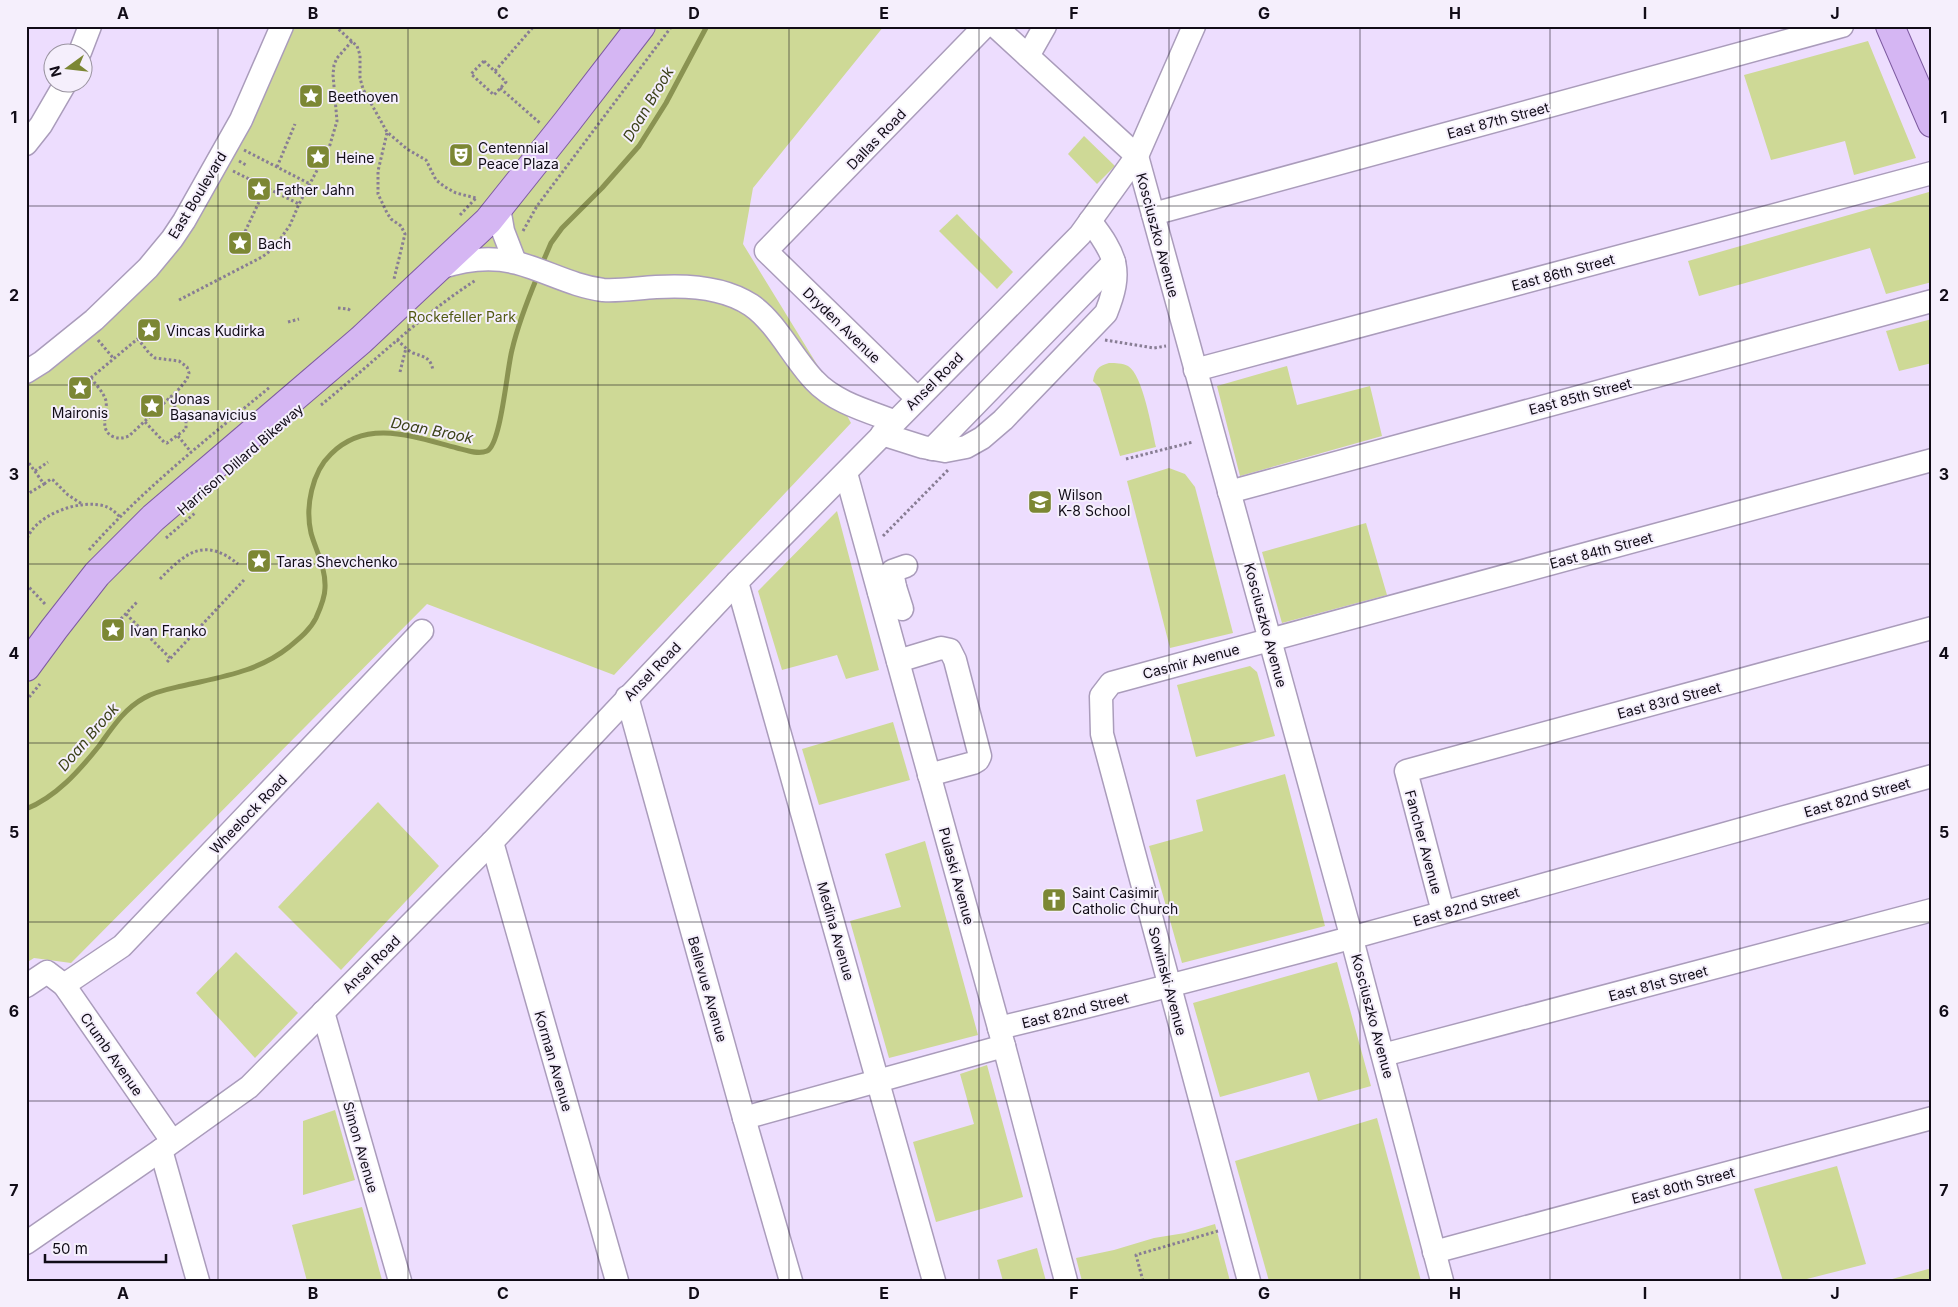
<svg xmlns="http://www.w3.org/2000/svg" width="1958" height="1307" viewBox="0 0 1958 1307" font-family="Inter,sans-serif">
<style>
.green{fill:#ced996}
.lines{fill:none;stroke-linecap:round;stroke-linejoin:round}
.stream{stroke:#8a9352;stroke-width:5}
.minor-casing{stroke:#aa9cbb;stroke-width:25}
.major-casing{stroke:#7e5ba1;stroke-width:30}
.path{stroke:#887d94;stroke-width:3;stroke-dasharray:2.5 2.5;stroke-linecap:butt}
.minor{stroke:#fff;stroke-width:22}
.major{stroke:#d5b6f3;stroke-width:28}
.grid{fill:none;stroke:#110c17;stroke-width:1;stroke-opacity:0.55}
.labels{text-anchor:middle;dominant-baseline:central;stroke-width:4;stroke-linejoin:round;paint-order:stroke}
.poi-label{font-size:14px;fill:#110c17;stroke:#f5effc;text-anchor:start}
.street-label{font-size:14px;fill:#110c17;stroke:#f5effc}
.park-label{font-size:14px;fill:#525a13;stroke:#f5effc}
.water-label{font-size:15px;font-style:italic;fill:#3b4118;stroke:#f5effc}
.neatline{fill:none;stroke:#110c17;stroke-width:2}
.grid-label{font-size:16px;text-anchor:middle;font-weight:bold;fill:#110c17}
</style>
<rect width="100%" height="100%" fill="#edddfe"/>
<!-- green -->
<g class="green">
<polygon points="283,26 884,26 753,188 743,244 837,397 851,423 614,675 427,604 71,963 34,958 26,963 26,368 94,320 193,205"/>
<polygon points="1868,41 1916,158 1854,175 1845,141 1771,160 1744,75"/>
<polygon points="1084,136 1115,166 1097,184 1068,154"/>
<polygon points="1929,192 1932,200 1932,282 1886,294 1870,248 1699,296 1688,261"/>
<polygon points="957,214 1013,272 997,289 939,231"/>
<polygon points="1932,319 1932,363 1899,371 1886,331"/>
<path d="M1109,363C1116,363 1122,363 1128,366C1143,375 1152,430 1156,447L1120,456L1100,388L1093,381C1095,370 1098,366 1109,363Z"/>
<polygon points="1287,366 1297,405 1370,386 1382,436 1240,476 1217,386"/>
<polygon points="1169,468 1185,474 1195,487 1233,633 1170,648 1127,481"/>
<polygon points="837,511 879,670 846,679 837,655 782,670 758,591"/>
<polygon points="1366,523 1387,595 1282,623 1262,552"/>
<polygon points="1250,666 1257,672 1275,736 1196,757 1177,685"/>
<polygon points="893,722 910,780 819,805 802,749"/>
<polygon points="1285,774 1325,926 1182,963 1149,846 1203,831 1196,800"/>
<polygon points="378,802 439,866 341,970 278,907"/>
<polygon points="925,841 978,1035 889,1058 850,921 901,907 885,854"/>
<polygon points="236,952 298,1013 255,1058 196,993"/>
<polygon points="1337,962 1371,1086 1318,1101 1309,1072 1220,1097 1193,1003"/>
<polygon points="987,1065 1023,1197 936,1222 913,1142 974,1124 960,1074"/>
<polygon points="335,1110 355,1180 303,1195 303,1121"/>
<polygon points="1377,1118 1421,1281 1269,1281 1235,1161"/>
<polygon points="1837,1166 1866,1264 1799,1281 1783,1281 1754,1189"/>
<polygon points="362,1207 382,1280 307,1281 292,1225"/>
<polygon points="1215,1224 1230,1281 1082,1281 1076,1258 1114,1250 1154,1238 1185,1233"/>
<polygon points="1037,1248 1046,1281 1003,1281 997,1260"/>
<polygon points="1932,1268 1932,1281 1885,1281"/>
</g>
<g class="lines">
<!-- stream -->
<g class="stream">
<polyline points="542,264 551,243 562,228 602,188 639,146 666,103 707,26"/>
<path d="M26,809C56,797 79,771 99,746C112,728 124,709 144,698C156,691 169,689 182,686C220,677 258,672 289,647C300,638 310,630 316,618C320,609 325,598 325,588C326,568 316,551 311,533C305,507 312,472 331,454C367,418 414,437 457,448C465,450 478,455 487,451C501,445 507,368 512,350C518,324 528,299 538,275"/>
</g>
<defs>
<g id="minor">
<polyline points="995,26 1137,156 1348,924 1442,1281"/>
<polyline points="80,52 90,26"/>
<polyline points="1028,56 1045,26"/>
<polyline points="26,144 41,125 66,82"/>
<polyline points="499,208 503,231 515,262"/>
<polyline points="1153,214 1842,26"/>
<path d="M439,268C463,260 492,256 517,263C547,271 572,286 603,290C621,291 638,288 656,287C687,285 724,287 751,305C776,322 793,358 814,380C834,402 867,411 894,421"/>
<polyline points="1195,370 1932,173"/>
<polyline points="26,372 42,362 94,320 148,268 172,239 184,221 241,120 282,26"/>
<polyline points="917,398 766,251 985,26"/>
<path d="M882,434L923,447L945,451L966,447L982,438L1003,420L1106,313C1123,271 1117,256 1090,221"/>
<polyline points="932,449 1114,262"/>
<polyline points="846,473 1004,1046 1066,1281"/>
<polyline points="1229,492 1932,301"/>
<polyline points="737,582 934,1281"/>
<polyline points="895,587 902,609"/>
<polyline points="879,592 895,587 892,571 906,566"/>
<polyline points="898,661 941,648 950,650 955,660 980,756 978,760 973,763 929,775"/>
<polyline points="627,697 744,1118 791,1281"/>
<polyline points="492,842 617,1281"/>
<polyline points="1443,912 1406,771 1932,628"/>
<polyline points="64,985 122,946 422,631"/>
<polyline points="26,986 47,972 64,985 172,1141"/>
<polyline points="323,1012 400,1281"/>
<path d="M999,1028C1312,953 1622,862 1932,776"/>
<polyline points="1383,1055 1932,910"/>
<polyline points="744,1118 1004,1046"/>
<polyline points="161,1150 198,1281"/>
<polyline points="26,1243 161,1150 249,1087 492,842 737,582 1080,235 1137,156 1194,26"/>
<polyline points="1434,1252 1932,1118"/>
<polyline points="1249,1281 1102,734 1101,696 1111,683 1932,460"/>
</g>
<g id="major">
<polyline points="1890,26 1932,123"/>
<polyline points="26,667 54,629 97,574 153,518 361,340 488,221 567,122 641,26"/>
</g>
</defs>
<!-- minor casing -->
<use href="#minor" class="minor-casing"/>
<!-- major casing -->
<use href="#major" class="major-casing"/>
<!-- path -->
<g class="path">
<polyline points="335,26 357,46 360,55 360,78 363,89 387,132 407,149 426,160 436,180 445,187 456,193 476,198"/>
<polygon points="484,61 506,82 494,95 471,74"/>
<polyline points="495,71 534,26"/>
<polyline points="500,88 541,124"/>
<polyline points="387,133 378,171 378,194 387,213 391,219 401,226 405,234 394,279"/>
<polyline points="244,150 310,184"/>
<polyline points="239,161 246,165"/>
<polyline points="277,167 295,124"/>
<polyline points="233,171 299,204"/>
<polyline points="460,215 476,198"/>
<polyline points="523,231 537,206 672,26"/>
<polyline points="243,236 266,187"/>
<polyline points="179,300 262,257 274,248 290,225 299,204 329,148 337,121 333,75 334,65 337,58 352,41"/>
<polyline points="338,308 348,309 351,311"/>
<polyline points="288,322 299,319"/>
<polyline points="98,340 114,359"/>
<path d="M397,340C402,344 408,351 413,353C424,357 431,357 433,371"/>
<polyline points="1105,340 1154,348 1166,346"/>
<polyline points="400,372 406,348"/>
<path d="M91,378C96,385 104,393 106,401C108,413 98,431 114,437C119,439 124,438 129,436L180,388L187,379L189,373L187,367L179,361L155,358L149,353L138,339"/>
<polyline points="87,381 141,336"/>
<path d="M321,405C373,363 420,316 476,280"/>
<polyline points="145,422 164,442 167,443 186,429 186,421 169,398"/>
<polyline points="178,436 191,452"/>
<polyline points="26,459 44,484 26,495"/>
<polyline points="1126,459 1193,442"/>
<polyline points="35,471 48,462"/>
<polyline points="44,484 51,479 53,480 68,495 82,504"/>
<polyline points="26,523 27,537"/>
<polyline points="883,536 949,469"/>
<polyline points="166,538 195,513"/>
<path d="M26,543C31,515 83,497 107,507C112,509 116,513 120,517"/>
<path d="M89,550C143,489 207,439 270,387"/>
<path d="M160,579C186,552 205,537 238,564"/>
<polyline points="26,584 45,604"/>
<polyline points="126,614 170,658"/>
<polyline points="114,626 138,601"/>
<polyline points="167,662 244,580"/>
<polyline points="26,701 40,684"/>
<polyline points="1143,1281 1136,1255 1218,1231"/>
</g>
<!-- minor -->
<use href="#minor" class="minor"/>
<!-- major -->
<use href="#major" class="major"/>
</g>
<!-- grid -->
<path class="grid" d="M218,26V1281M408,26V1281M598,26V1281M789,26V1281M979,26V1281M1169,26V1281M1360,26V1281M1550,26V1281M1740,26V1281M26,206H1932M26,385H1932M26,564H1932M26,743H1932M26,922H1932M26,1101H1932"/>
<!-- icons -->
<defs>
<symbol id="sight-square" viewBox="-11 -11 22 22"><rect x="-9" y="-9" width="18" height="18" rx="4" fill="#7c8734" stroke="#f5effc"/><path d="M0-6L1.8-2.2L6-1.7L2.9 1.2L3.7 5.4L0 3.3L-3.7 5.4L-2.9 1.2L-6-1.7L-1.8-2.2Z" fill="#fff"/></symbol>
<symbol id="theatre-square" viewBox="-11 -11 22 22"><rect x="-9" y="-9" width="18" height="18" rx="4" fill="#7c8734" stroke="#f5effc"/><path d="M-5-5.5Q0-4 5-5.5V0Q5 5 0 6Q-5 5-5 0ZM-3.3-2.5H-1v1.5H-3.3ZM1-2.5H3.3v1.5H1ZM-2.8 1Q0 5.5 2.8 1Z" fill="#fff"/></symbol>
<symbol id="school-square" viewBox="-11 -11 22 22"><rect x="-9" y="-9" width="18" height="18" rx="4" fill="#7c8734" stroke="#f5effc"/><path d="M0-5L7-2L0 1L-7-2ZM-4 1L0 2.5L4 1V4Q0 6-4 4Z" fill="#fff"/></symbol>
<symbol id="church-square" viewBox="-11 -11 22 22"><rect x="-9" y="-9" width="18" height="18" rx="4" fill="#7c8734" stroke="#f5effc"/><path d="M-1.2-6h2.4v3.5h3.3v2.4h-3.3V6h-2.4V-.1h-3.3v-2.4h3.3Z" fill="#fff"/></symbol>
</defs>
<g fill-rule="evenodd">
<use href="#sight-square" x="297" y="82" width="28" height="28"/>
<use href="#theatre-square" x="447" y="141" width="28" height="28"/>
<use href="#sight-square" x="304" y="143" width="28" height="28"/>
<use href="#sight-square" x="245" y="175" width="28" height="28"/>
<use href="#sight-square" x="226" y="229" width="28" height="28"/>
<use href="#sight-square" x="135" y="316" width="28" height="28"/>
<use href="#sight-square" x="66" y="374" width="28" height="28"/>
<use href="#sight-square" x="138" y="392" width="28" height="28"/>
<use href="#school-square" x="1026" y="488" width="28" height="28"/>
<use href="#sight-square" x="245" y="547" width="28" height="28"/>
<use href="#sight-square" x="99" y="616" width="28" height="28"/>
<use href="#church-square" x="1040" y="886" width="28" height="28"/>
</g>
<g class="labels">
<!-- poi labels -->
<g class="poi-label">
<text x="328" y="96">Beethoven</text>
<text x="478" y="147">Centennial<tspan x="478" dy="16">Peace Plaza</tspan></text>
<text x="336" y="157">Heine</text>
<text x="276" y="189">Father Jahn</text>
<text x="258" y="243">Bach</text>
<text x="166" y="330">Vincas Kudirka</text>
<text x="170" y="398">Jonas<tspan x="170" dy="16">Basanavicius</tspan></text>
<text x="80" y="412" text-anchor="middle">Maironis</text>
<text x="1058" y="494">Wilson<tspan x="1058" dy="16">K-8 School</tspan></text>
<text x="276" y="561">Taras Shevchenko</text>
<text x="130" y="630">Ivan Franko</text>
<text x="1072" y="892">Saint Casimir<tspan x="1072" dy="16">Catholic Church</tspan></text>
</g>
<!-- street labels -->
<g class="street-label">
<text transform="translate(1498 120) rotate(-15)">East 87th Street</text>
<text transform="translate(876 139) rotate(-46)">Dallas Road</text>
<text transform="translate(197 195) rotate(-59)">East Boulevard</text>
<text transform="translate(1158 235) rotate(75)">Kosciuszko Avenue</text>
<text transform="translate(1563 272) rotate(-15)">East 86th Street</text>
<text transform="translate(842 325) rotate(44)">Dryden Avenue</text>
<text transform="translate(934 381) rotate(-45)">Ansel Road</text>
<text transform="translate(1580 396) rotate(-15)">East 85th Street</text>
<text transform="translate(240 459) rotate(-41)">Harrison Dillard Bikeway</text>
<text transform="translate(1601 550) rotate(-15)">East 84th Street</text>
<text transform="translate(1266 625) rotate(75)">Kosciuszko Avenue</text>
<text transform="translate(1191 661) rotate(-15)">Casmir Avenue</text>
<text transform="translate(652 671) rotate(-46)">Ansel Road</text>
<text transform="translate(1669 700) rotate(-15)">East 83rd Street</text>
<text transform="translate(1857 797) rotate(-16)">East 82nd Street</text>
<text transform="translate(248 814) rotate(-46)">Wheelock Road</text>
<text transform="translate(1424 842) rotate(75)">Fancher Avenue</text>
<text transform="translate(957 876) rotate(75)">Pulaski Avenue</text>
<text transform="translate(1466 906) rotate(-16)">East 82nd Street</text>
<text transform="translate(836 931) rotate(74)">Medina Avenue</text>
<text transform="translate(371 964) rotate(-45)">Ansel Road</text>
<text transform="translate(1168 981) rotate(75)">Sowinski Avenue</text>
<text transform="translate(1658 983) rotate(-15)">East 81st Street</text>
<text transform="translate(708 989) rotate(74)">Bellevue Avenue</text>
<text transform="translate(1075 1010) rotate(-14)">East 82nd Street</text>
<text transform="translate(1373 1016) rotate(75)">Kosciuszko Avenue</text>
<text transform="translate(112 1054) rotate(55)">Crumb Avenue</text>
<text transform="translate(554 1061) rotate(74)">Korman Avenue</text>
<text transform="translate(361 1147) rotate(74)">Simon Avenue</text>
<text transform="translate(1683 1185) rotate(-15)">East 80th Street</text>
</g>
<!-- park labels -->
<g class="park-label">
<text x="462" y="316">Rockefeller Park</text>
</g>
<!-- water labels -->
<g class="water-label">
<text transform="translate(648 104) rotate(-59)">Doan Brook</text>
<text transform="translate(432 430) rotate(11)">Doan Brook</text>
<text transform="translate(88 737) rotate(-49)">Doan Brook</text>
</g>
</g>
<!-- border -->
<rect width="1958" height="1307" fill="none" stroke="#f5effc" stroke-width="55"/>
<!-- north arrow -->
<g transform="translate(68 68) rotate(255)"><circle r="24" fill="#f5effc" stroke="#9a94a0"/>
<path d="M0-4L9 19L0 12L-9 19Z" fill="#7c8734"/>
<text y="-8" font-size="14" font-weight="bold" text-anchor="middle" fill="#110c17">N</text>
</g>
<!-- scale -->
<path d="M45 1254v8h121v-8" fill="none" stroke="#110c17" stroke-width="2.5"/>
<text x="52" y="1254" font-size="15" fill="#110c17" stroke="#f5effc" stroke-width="4" paint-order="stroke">50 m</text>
<rect x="28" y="28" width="1902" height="1252" class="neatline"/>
<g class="grid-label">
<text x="123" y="19">A</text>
<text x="313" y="19">B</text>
<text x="503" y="19">C</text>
<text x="694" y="19">D</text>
<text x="884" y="19">E</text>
<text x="1074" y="19">F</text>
<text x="1264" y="19">G</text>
<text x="1455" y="19">H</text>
<text x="1645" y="19">I</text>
<text x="1835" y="19">J</text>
<text x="14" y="123">1</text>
<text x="1944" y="123">1</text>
<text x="14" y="301">2</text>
<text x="1944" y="301">2</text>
<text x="14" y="480">3</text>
<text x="1944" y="480">3</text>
<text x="14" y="659">4</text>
<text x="1944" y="659">4</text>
<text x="14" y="838">5</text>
<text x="1944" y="838">5</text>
<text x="14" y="1017">6</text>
<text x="1944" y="1017">6</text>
<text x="14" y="1196">7</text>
<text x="1944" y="1196">7</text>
<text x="123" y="1299">A</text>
<text x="313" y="1299">B</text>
<text x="503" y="1299">C</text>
<text x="694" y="1299">D</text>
<text x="884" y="1299">E</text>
<text x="1074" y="1299">F</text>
<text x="1264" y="1299">G</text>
<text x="1455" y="1299">H</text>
<text x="1645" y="1299">I</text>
<text x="1835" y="1299">J</text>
</g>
</svg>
